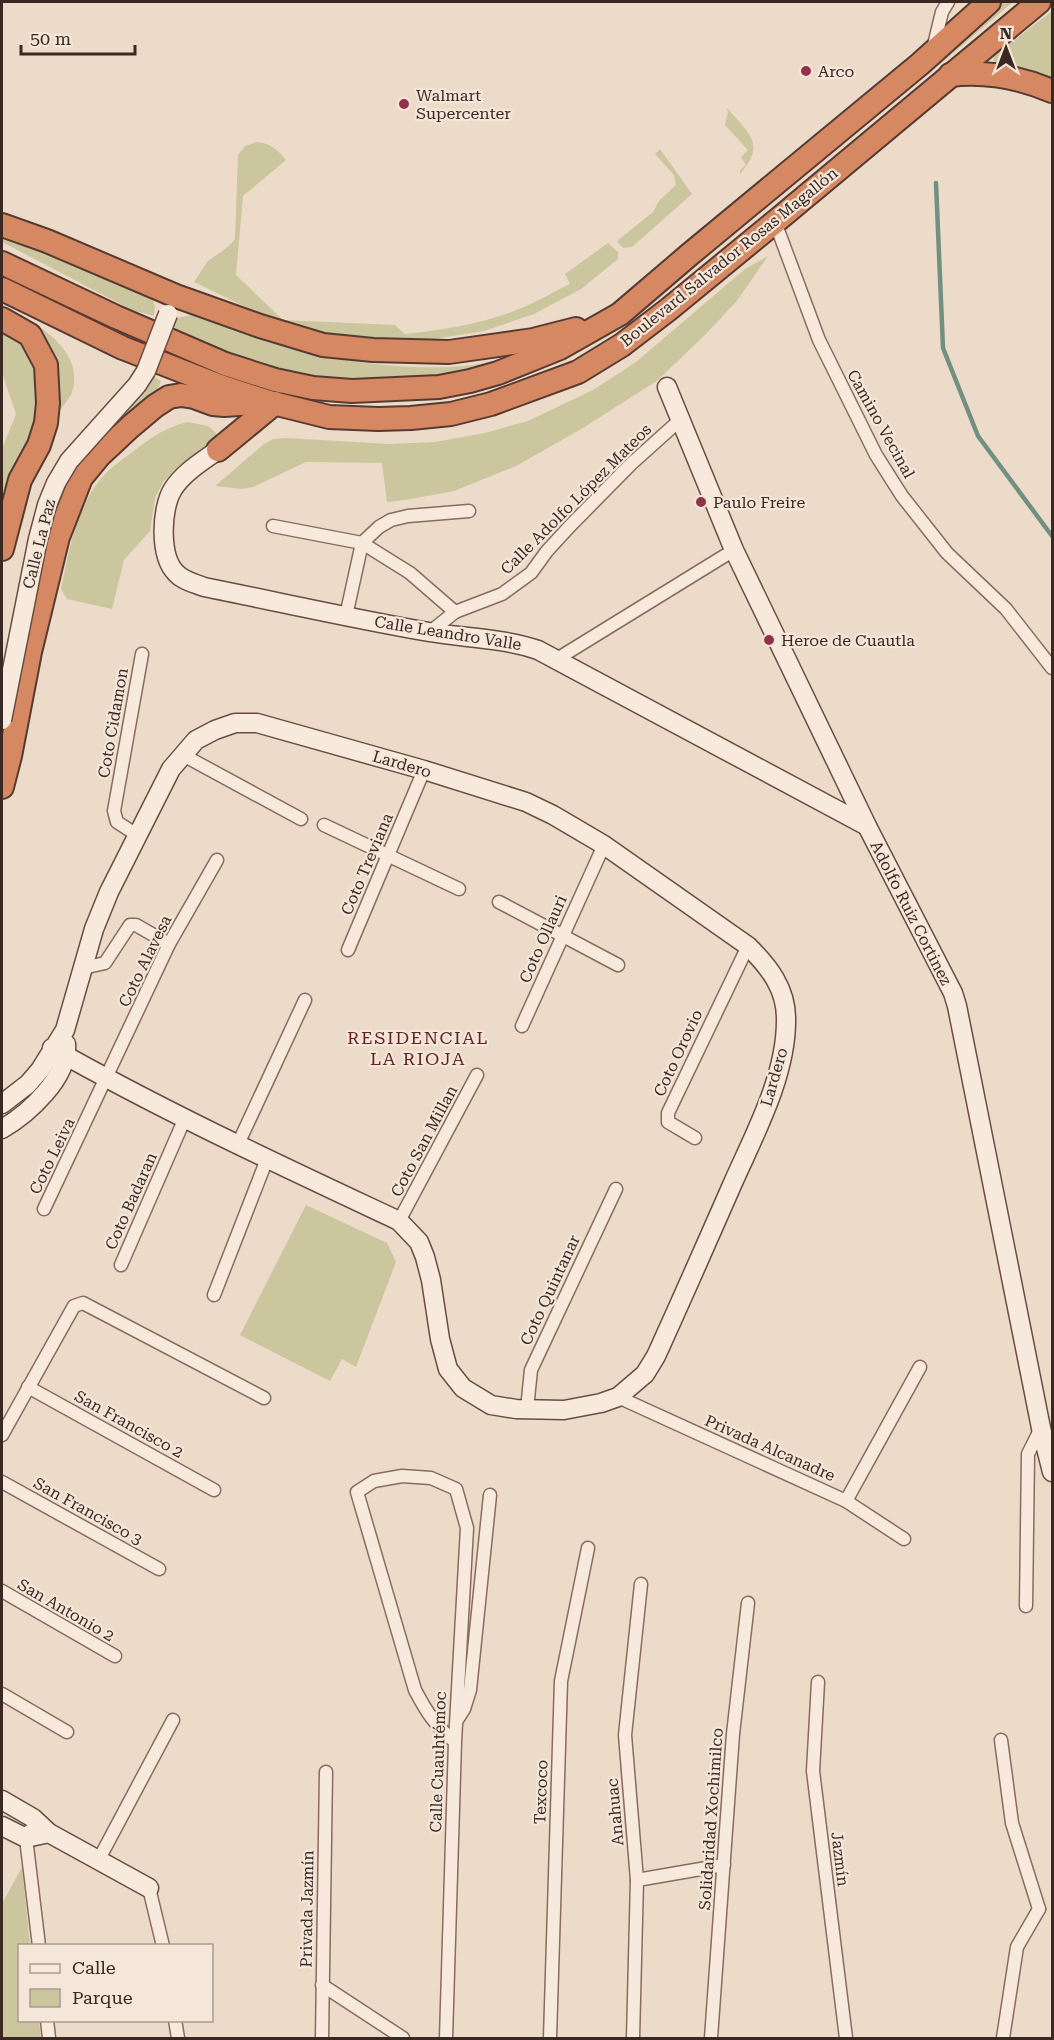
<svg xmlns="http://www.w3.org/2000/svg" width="1054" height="2040" viewBox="0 0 1054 2040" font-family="'Roboto Serif',serif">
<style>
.green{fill:#cbc69e}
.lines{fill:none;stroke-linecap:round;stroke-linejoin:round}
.stream{stroke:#719081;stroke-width:4.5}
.street-casing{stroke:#886c5f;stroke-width:15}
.secondary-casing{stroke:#6a4d42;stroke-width:21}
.highway-casing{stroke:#573b33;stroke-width:26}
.street{stroke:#f7eadd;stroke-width:12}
.secondary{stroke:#f7eadd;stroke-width:18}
.highway{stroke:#d58861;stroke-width:22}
.secondary-bridge-casing{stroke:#6a4d42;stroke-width:21;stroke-linecap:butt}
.secondary-bridge{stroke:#f7eadd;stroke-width:18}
.poi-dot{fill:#943249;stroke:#f4e6d9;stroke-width:2}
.labels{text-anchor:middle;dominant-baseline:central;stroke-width:4.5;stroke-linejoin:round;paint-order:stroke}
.poi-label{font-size:16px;fill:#3a2822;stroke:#f4e6d9;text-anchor:start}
.street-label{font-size:16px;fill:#3a2822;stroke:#f4e6d9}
.neighbourhood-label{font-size:18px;letter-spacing:1.5px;fill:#642324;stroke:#f4e6d9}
</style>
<rect width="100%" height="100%" fill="#eddbca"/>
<!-- green -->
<g class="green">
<polygon points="1003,2 1013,2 939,65 934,66 934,62"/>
<polygon points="1052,11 1052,81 998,64 993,60 994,56"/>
<path d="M727,108C748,133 767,143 740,174V170L746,165L741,157L748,150L725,125L728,112Z"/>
<path d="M257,142C270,143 278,150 286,160L243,196L236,275L283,320L395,325L405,334C443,330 483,324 519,309C537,302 553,292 570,284L565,274L608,243L618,252V259L581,289L534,314L484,331L434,339L358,340L281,324L194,282L208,261L229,246L235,239L238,155L245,146Z"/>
<polygon points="660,149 692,194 632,247 623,248 617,241 653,212 659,201 676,185 674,175 655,154"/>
<polygon points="2,230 152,298 155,306 154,316 132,310 2,242"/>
<polygon points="768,256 736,302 705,335 658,380 583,428 516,466 454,491 405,500 387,502 382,463 306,462 253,487 242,489 215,486 264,444 273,439 286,438 389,444 435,442 485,433 528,421 593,390 636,362 745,269"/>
<path d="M2,306C35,321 88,351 71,395L13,476L2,525V449L16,414L2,373Z"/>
<path d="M191,315C212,314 236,329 255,337C265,341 276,344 286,347C336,362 420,372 472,365C490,363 508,357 526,354L475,372L392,383L315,378L268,369L185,337L172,325L178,318Z"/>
<polygon points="154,377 161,381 154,398 115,428"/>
<path d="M188,422L208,426L216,433V442L174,471L163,482L155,498L150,531L124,560L112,609L67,599L61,589C70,547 76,502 109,470C117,463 126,457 135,450C152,437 166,427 188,422Z"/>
<polygon points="306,1205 387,1243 396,1262 356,1367 342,1359 330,1381 240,1335"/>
<polygon points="22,1867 30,1945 20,1946 20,2020 39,2021 41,2038 2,2038 2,1904"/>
</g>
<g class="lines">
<!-- stream -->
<polyline class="stream" points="936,183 943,348 978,436 1052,536"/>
<defs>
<g id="street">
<polyline points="933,49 942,12 948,2"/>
<polyline points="775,222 819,340 876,455 902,496 947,553 1006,609 1052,668"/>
<polyline points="273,526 362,543 410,573 455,612"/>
<polyline points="346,616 362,543 379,527 391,520 408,516 469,511"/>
<polyline points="430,632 455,612 502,594 531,573 547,551 570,526 631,464 680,420"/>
<polyline points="557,659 734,550"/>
<polyline points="183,755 301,819"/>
<polyline points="324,825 459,889"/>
<polyline points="137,835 117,822 114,811 142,654"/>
<polyline points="499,902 618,965"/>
<polyline points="348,950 424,770"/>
<polyline points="83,968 105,963 130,925 136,925 169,944"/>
<polyline points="522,1026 604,845"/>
<polyline points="695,1138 668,1122 668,1113 748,946"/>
<polyline points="238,1144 305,1000"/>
<polyline points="44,1209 169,944 217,860"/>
<polyline points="399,1221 477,1075"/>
<polyline points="121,1265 185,1118"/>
<polyline points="214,1295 267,1159"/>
<polyline points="28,1387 214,1490"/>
<polyline points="618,1397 846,1501 904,1539"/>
<polyline points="529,1409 528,1399 531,1370 616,1189"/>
<polyline points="2,1435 74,1306 83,1303 264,1398"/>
<polyline points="2,1482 159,1569"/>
<polyline points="846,1501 920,1367"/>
<polyline points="2,1591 115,1656"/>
<polyline points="1026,1606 1028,1454 1041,1428"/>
<polyline points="818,1682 813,1771 846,2038"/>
<polyline points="2,1694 67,1732"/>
<polyline points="457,1720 464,1709 470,1690 490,1495"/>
<polyline points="1001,1740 1012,1823 1039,1909"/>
<polyline points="29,1831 26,1838 39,1946"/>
<polyline points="99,1859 173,1720"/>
<polyline points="637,1880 724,1865"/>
<polyline points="149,1888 163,1946"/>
<polyline points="322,1985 403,2038"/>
<polyline points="47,2020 49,2038"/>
<polyline points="175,2020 178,2038"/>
<polyline points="322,2038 326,1772"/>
<path d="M446,2038L455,1742L467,1528L456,1489L431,1478L402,1476L374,1481L357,1492L415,1690C427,1713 435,1725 455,1742"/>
<polyline points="550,2038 561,1681 588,1548"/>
<polyline points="633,2038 637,1880 625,1735 641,1584"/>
<polyline points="711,2038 733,1734 748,1603"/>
<polyline points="1003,2038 1017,1947 1039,1909"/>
</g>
<g id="secondary">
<polyline points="667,387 734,550 867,826 953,993 957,1006 1041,1428 1052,1472"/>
<path d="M218,450C203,461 184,472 173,489C161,508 159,556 176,573C183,581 194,583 204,587C279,602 354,619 429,632C465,638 503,638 538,650L867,826"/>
<path d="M2,1104L28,1084L40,1070L65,1030L94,929L109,892L171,769L196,740L215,730L235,723H257L424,770L526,802L553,815L604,845L748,946C769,967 787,989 786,1021C786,1077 754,1135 732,1185C707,1242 682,1299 656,1356L645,1374L618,1397L601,1403L564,1410L516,1409L491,1405L463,1388L448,1369L440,1339L431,1280L425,1257L419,1242L399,1221C282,1166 165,1112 52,1048"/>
<path d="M2,1129C28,1114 69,1077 66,1044"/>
<polyline points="2,1800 33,1818 49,1833 149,1888"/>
<polyline points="2,1826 26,1838 49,1833"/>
</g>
<g id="highway">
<path d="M950,75C986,71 1019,77 1052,91"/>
<polyline points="2,225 47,241 176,296 260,326 323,345 373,350 449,352 533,340 576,329"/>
<polyline points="2,263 116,317 225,364 275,380 313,388 352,391 439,387 470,381 498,373 560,348 620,314 689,255 920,64 989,2"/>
<polyline points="2,289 123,348 220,386 269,402 329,417 378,419 411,418 451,414 491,404 578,372 622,345 669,309 775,222 1039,2"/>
<polyline points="2,319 30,335 46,365 48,403 46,423 39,445 20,480 2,549"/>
<polyline points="218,450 275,403"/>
<polyline points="2,787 10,756 30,652 58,537 81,478 99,456 130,427 155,406 169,397 181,395 194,397 213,404 224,405 257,403"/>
</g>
</defs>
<!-- street casing -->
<use href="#street" class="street-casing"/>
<!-- secondary casing -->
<use href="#secondary" class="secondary-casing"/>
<!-- highway casing -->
<use href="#highway" class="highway-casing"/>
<!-- street -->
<use href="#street" class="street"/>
<!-- secondary -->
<use href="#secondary" class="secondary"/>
<!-- highway -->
<use href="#highway" class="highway"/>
<defs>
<polyline id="secondary-bridge" points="2,720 38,539 47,505 56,483 69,461 137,385 146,371 168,314"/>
</defs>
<!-- secondary-bridge casing -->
<use href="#secondary-bridge" class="secondary-bridge-casing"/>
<!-- secondary-bridge -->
<use href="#secondary-bridge" class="secondary-bridge"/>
</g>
<!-- markers -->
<g class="poi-dot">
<circle cx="806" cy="71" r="6"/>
<circle cx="404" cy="104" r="6"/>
<circle cx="701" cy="502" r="6"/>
<circle cx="769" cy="640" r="6"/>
</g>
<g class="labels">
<!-- poi labels -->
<g class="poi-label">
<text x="818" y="71">Arco</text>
<text x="416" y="95">Walmart<tspan x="416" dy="18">Supercenter</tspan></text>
<text x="713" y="502">Paulo Freire</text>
<text x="781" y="640">Heroe de Cuautla</text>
</g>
<!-- street labels -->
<g class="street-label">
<text transform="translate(729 257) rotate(-39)">Boulevard Salvador Rosas Magallón</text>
<text transform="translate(881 424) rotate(61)">Camino Vecinal</text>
<text transform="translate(576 499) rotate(-45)">Calle Adolfo López Mateos</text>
<text transform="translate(39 544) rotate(-76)">Calle La Paz</text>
<text transform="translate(448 633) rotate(9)">Calle Leandro Valle</text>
<text transform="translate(113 723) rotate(-80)">Coto Cidamon</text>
<text transform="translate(402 764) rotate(16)">Lardero</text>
<text transform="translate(367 864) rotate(-67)">Coto Treviana</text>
<text transform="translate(911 913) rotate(63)">Adolfo Ruiz Cortinez</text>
<text transform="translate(543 939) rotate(-66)">Coto Ollauri</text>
<text transform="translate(145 961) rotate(-64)">Coto Alavesa</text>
<text transform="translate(678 1053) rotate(-65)">Coto Orovio</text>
<text transform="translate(774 1077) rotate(-74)">Lardero</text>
<text transform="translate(424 1141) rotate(-62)">Coto San Millan</text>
<text transform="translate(52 1156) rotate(-64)">Coto Leiva</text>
<text transform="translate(131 1201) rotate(-66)">Coto Badaran</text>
<text transform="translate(550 1290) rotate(-65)">Coto Quintanar</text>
<text transform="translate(129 1424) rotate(29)">San Francisco 2</text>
<text transform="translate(770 1448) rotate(24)">Privada Alcanadre</text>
<text transform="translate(88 1511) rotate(29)">San Francisco 3</text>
<text transform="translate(66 1610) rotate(30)">San Antonio 2</text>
<text transform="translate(438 1762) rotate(-88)">Calle Cuauhtémoc</text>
<text transform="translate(541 1792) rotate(-88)">Texcoco</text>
<text transform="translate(615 1812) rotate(-95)">Anahuac</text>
<text transform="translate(711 1819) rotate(-86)">Solidaridad Xochimilco</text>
<text transform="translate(840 1859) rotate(83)">Jazmín</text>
<text transform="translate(307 1909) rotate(-89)">Privada Jazmín</text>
</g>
<!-- neighbourhood labels -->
<g class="neighbourhood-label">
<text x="418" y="1037">RESIDENCIAL<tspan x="418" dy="21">LA RIOJA</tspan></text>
</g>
</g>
<!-- border -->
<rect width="1054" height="2040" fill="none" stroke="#3a2822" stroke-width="6"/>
<!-- legend -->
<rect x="18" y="1944" width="195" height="78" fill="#f4e6d9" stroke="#aa9a90" stroke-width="1.5"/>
<rect x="30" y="1964" width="30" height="9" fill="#f7eadd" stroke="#aa9a90" stroke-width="1.5"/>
<text x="72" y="1974" font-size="18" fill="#3a2822">Calle</text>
<rect x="30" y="1989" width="30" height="18" fill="#cbc69e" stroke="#aa9a90" stroke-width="1.5"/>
<text x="72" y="2004" font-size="18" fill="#3a2822">Parque</text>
<!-- north arrow -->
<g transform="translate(1006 48)" stroke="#f4e6d9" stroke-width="4.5" paint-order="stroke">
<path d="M0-4.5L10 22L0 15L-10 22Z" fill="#3a2822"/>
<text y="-9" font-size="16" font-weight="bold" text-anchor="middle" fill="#3a2822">N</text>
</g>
<!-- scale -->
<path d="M21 45v9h114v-9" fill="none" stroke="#3a2822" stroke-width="3"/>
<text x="30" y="45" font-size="18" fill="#3a2822" stroke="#f4e6d9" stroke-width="4.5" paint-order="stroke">50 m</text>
</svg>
